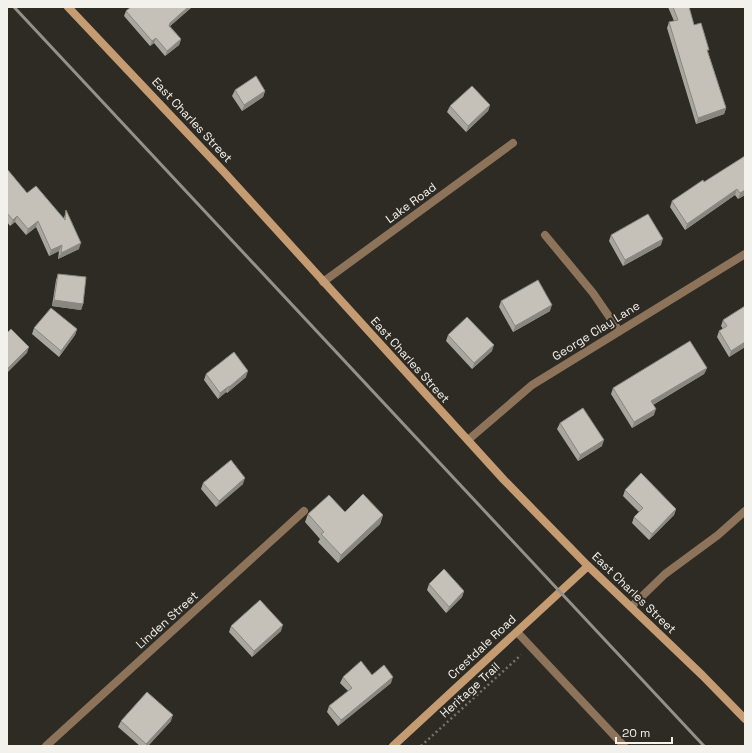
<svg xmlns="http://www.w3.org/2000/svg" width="752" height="753" viewBox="0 0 752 753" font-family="'Space Grotesk',sans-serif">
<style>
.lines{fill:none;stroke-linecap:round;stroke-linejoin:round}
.path{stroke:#77746e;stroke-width:2.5;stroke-dasharray:2 3;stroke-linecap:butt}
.lane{stroke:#8d735a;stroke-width:8}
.street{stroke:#8d735a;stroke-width:8}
.secondary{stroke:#c59b72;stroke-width:8}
.rail{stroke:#94918b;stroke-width:3}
.wall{fill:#a9a69e}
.shaded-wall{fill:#8a8781}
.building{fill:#c5c1b8;stroke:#8a8781}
.labels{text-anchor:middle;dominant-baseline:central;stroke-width:4;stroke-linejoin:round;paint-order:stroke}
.street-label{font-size:12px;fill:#f3f1ec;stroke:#2e2b24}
</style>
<rect width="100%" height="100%" fill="#2e2b24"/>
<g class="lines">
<!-- path -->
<polyline class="path" points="421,746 521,655"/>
<!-- lane -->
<polyline class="lane" points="631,607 665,574 718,535 745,511"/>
<!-- street -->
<g class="street">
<polyline points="545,235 593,293 619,331"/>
<polyline points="323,282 513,143"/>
<polyline points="468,440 532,385 745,254"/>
<polyline points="517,632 624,746"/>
<polyline points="46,746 304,511"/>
</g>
<!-- secondary -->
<g class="secondary">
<polyline points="68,7 224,172 504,480 588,566 702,675 745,719"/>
<polyline points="393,746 588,566"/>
</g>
<!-- rail -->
<polyline class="rail" points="14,7 704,746"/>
</g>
<!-- wall -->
<g class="wall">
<polygon points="131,7 192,7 170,26 181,39 179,45 165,56 154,43 150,46 124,16 126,11"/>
<polygon points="668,7 689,7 694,25 708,52 726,108 724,114 696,124 667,28 669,22 674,21"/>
<polygon points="235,90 265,91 263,97 242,111 232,96"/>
<polygon points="490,105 488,111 466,132 447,112 450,106"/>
<polygon points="745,156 745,195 738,199 735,195 685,230 670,207 672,201 704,182"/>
<polygon points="7,169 27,193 64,218 66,210 79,249 58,259 59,251 49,256 36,227 26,235 15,222 10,226 7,222"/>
<polygon points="611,235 661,245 623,266 609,241"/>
<polygon points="58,274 83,304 81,310 52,306 56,280"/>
<polygon points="501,301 550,311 513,332 499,307"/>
<polygon points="723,320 745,347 729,357 717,337 719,331 723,329 721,326"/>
<polygon points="34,328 77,329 75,335 59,357 32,334"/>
<polygon points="448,335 492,351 472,369 446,341"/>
<polygon points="707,368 704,374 653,405 654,415 632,428 611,394 613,388"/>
<polygon points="206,374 246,377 227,393 226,392 218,399 204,380"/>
<polygon points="560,423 602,446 578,461 557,429"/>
<polygon points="203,483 243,484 216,507 201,489"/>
<polygon points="625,490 676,509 674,515 649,540 632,523 634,517 639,512 623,496"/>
<polygon points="345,512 383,515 380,524 338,563 318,542 320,539 305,522 308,514"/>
<polygon points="429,584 464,591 462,597 446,613 427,590"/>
<polygon points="231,626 281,631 252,657 229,632"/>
<polygon points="372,675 391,683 338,726 327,712 329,706 348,691 340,683 343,677"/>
<polygon points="121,721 171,721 148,746 140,746 118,727"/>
</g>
<!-- shaded-wall -->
<g class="shaded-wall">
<polygon points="188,7 192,7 168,28 170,23"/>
<polygon points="156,38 154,43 150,46 152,41"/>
<polygon points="181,39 179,45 165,56 167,51"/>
<polygon points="265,91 263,97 242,111 244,105"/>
<polygon points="490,105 488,111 466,132 468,126"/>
<polygon points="726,108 724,114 696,124 698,118"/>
<polygon points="737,189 735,195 685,230 687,224"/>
<polygon points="745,190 745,195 738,199 740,193"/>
<polygon points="17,216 15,222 10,226 13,220"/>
<polygon points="38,221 36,227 26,235 28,229"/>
<polygon points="663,239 661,245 623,266 625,260"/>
<polygon points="81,243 79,249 58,259 61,253"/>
<polygon points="62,245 59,251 49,256 51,250"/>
<polygon points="54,300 83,304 81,310 52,306"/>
<polygon points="552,305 550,311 513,332 515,326"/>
<polygon points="77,329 75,335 59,357 61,351"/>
<polygon points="745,342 745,347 729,357 731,351"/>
<polygon points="494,345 492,351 472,369 474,363"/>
<polygon points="29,347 27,353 7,373 7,369"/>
<polygon points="707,368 704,374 649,407 651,401"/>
<polygon points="248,371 246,377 227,393 229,387"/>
<polygon points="229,386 226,392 218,399 220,393"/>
<polygon points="656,409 654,415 632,428 634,422"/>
<polygon points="604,440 602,446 578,461 580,455"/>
<polygon points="245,478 243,484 216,507 219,501"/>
<polygon points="676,509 674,515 649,540 652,534"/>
<polygon points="383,515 380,524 338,563 341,555"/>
<polygon points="464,591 462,597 446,613 449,607"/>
<polygon points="283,625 281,631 252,657 254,651"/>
<polygon points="393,677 391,683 338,726 341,720"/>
<polygon points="173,715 171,721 148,746 146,746 146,744"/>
</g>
<!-- building -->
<g class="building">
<polygon points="131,7 188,7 170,23 169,26 181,39 167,51 156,38 152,41 126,11"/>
<polygon points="673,7 689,7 694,25 701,23 709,50 707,50 726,108 698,118 669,22 678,20"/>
<polygon points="256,76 265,91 244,105 235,90"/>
<polygon points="472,86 490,105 468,126 450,106"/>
<polygon points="745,156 745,190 740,193 737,189 687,224 672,201 703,180 704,182"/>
<polygon points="7,169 27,193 36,186 65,220 66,210 81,243 61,253 62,245 51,250 38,221 28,229 17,216 13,220 7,213"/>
<polygon points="648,214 663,239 625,260 611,235"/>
<polygon points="58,274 86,277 83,304 54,300"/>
<polygon points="538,280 552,305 515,326 501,301"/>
<polygon points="745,306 745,342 731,351 719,331 727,326 723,320"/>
<polygon points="51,308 77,329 61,351 34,328"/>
<polygon points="467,317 494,345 474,363 448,335"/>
<polygon points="11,329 29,347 7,369 7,333"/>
<polygon points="690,341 707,368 651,401 656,409 634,422 613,388"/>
<polygon points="234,352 248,371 229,387 229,386 220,393 206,374"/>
<polygon points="583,408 604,440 580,455 560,423"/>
<polygon points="231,460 245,478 219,501 203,483"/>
<polygon points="641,473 676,509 652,534 634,517 643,508 625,490"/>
<polygon points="363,494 383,515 341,555 321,534 324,532 308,514 329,495 345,512"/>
<polygon points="444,569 464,591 449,607 429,584"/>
<polygon points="260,600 283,625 254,651 231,626"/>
<polygon points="361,661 372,675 384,665 393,677 341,720 329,706 352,688 343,677"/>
<polygon points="147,692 173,715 146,744 121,721"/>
</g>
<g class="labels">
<!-- street labels -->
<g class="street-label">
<text transform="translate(192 120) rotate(47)">East Charles Street</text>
<text transform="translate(411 203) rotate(-36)">Lake Road</text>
<text transform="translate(596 331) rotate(-32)">George Clay Lane</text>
<text transform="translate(410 360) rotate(48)">East Charles Street</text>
<text transform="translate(634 593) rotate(44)">East Charles Street</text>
<text transform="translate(167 620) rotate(-42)">Linden Street</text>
<text transform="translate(482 647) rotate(-43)">Crestdale Road</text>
<text transform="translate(470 690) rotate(-42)">Heritage Trail</text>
</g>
</g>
<!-- border -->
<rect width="752" height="753" fill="none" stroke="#f3f1ec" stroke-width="16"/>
<!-- scale -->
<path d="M616 737v6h56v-6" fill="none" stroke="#f3f1ec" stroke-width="2"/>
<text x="622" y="737" font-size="12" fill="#f3f1ec" stroke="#2e2b24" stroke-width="3" paint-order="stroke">20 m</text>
</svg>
